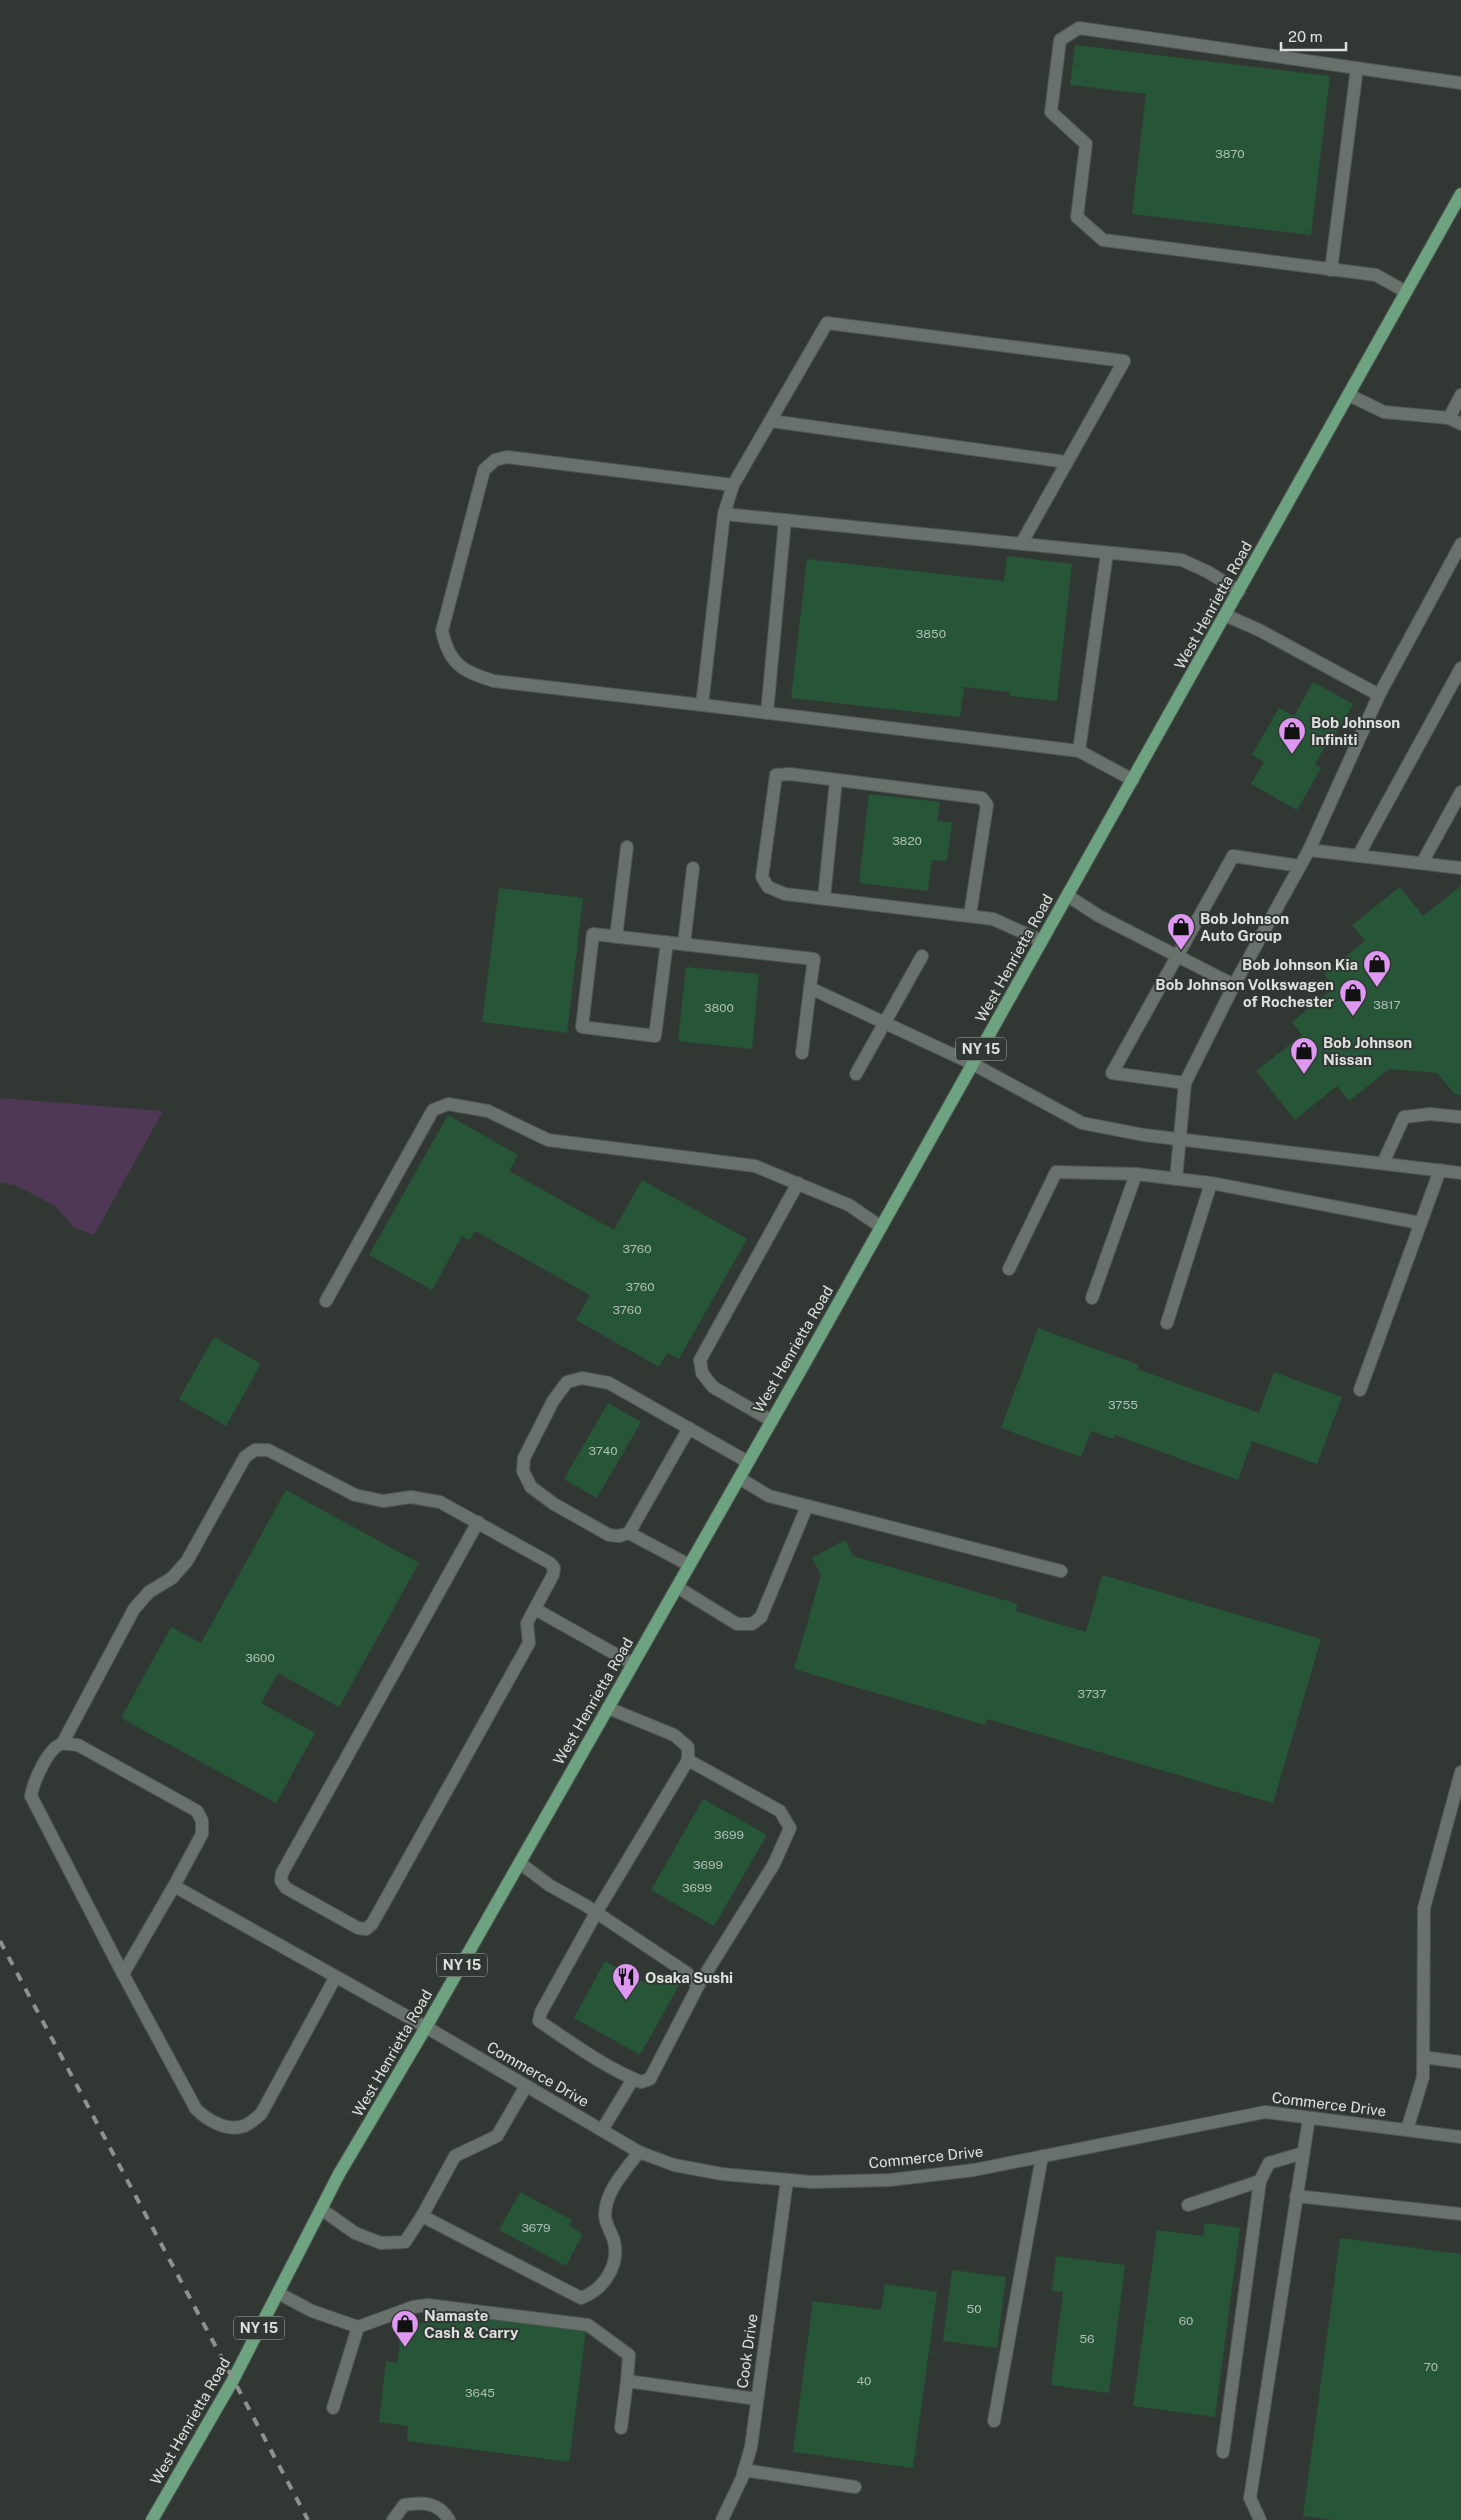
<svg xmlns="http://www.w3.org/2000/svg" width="1461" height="2520" viewBox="0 0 1461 2520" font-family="'Public Sans',sans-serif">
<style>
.green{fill:#4f3756}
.building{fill:#265538}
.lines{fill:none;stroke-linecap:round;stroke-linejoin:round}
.lane-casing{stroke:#505652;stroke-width:14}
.street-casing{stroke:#505652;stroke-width:14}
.primary-casing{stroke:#505652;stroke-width:14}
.lane{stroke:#69716c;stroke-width:12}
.street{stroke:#69716c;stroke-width:12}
.primary{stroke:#6da380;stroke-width:12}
.rail{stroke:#8d928e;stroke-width:4;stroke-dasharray:9 9;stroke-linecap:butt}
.labels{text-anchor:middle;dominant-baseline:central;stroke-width:4;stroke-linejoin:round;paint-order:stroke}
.number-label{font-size:12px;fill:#b0bfb5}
.shield{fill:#313833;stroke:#aaafab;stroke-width:1}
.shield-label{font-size:14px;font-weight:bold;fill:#dee2df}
.street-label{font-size:15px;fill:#dee2df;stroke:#313833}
.poi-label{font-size:15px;font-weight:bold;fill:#dee2df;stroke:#313833;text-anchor:start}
</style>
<rect width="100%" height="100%" fill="#313833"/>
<!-- green -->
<polygon class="green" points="0,1098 163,1111 94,1235 75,1228 55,1206 15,1185 0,1183"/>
<!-- building -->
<g class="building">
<polygon points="1075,45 1330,76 1311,235 1132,214 1146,94 1070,85"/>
<polygon points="1007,556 1072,564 1057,701 1010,696 1010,692 964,687 960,717 791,698 807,559 1004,581"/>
<polygon points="1313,682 1353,704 1331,743 1328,741 1315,764 1321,768 1297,810 1251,784 1264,762 1252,755 1279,708 1294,716"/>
<polygon points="869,794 940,802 937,821 952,822 947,861 932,860 928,891 859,883"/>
<polygon points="1461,886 1461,1095 1455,1094 1437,1073 1389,1069 1349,1101 1337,1086 1295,1120 1256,1071 1302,1035 1292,1022 1335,987 1324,974 1365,941 1352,925 1400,887 1423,916"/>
<polygon points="499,888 583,898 567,1033 482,1022"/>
<polygon points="686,967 759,974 752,1049 678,1041"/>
<polygon points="448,1115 518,1155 509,1171 614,1230 642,1180 747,1239 679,1359 667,1353 659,1367 576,1320 590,1295 475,1231 470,1240 462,1236 432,1290 369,1255"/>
<polygon points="1038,1328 1139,1365 1137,1369 1259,1413 1274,1372 1342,1397 1317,1464 1252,1441 1238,1480 1115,1435 1113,1439 1091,1431 1081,1457 1001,1428"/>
<polygon points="214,1337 261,1364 226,1426 179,1399"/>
<polygon points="608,1403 641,1422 597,1498 564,1479"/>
<polygon points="286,1490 419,1563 339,1707 278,1673 261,1703 315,1733 276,1803 121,1718 171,1627 201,1643"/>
<polygon points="845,1540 853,1556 1018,1604 1015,1611 1086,1632 1102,1575 1321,1639 1273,1803 987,1719 985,1725 794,1669 821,1575 812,1558"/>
<polygon points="703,1799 767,1835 714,1926 651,1890"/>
<polygon points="605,1961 643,1982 650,1969 679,1985 640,2055 574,2018"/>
<polygon points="520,2192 572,2220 569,2226 583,2234 566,2266 499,2230"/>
<polygon points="1205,2223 1240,2228 1215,2417 1133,2406 1157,2230 1203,2236"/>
<polygon points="1340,2238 1461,2254 1461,2520 1334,2520 1303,2516"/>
<polygon points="1056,2256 1125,2265 1109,2393 1051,2385 1063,2292 1052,2291"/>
<polygon points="952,2270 1006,2277 997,2348 943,2341"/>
<polygon points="885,2284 937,2292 913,2468 793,2452 813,2301 881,2310"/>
<polygon points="425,2309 586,2330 569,2462 407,2441 408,2426 379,2422 386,2361 397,2363 403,2320 423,2323"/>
</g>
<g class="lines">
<defs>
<g id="lane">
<polyline points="1331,270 1357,68"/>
<polyline points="1406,292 1376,275 1103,240 1077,217 1086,144 1051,112 1060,40 1079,28 1461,83"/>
<polyline points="1349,395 1384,412 1449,418 1461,395"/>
<polyline points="1449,418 1461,424"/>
<polyline points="771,421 1066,462"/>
<polyline points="724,514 733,485 827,323 1124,361 1021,544"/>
<polyline points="1225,615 1259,630 1379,695"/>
<path d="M702,705L494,681C463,672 449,664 442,631L484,470L495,460L507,457L733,485"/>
<polyline points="767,713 785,520"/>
<polyline points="1079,751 1107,553"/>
<polyline points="1133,780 1079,751 702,705 724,514 1182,560 1208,572 1239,591"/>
<polyline points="1309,850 1379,695 1461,544"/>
<polyline points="1358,856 1461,668"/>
<polyline points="1422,863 1461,792"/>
<polyline points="1068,896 1099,916 1234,985"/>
<polyline points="824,898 836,780"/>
<polyline points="970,915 987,805 982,798 790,774 776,775 762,877 768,887 785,894 993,919 1042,941"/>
<polyline points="616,937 627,847"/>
<polyline points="667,942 655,1036 582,1027 593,934 814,959 810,988 973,1064"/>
<polyline points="684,944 693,868"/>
<polyline points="802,1053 810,988"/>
<polyline points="856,1074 922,956"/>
<polyline points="1185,1083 1112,1073 1233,856 1300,866"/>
<polyline points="1383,1163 1404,1117 1430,1114 1461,1117"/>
<polyline points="1176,1179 1185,1083 1234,985 1309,850 1461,868"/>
<polyline points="1009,1269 1056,1172 1136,1174"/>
<polyline points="1092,1298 1136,1174 1211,1183 1420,1223"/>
<polyline points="326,1301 433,1110 448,1104 488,1111 548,1140 755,1166 849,1205 881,1227"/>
<polyline points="1167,1323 1211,1183"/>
<polyline points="1360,1390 1440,1170"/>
<polyline points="772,1421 713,1387 702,1373 700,1360 798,1183"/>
<polyline points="739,1478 769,1496 1061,1571"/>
<polyline points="629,1533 689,1428"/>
<polyline points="689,1565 629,1533 619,1536 609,1535 554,1504 531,1487 523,1471 524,1458 553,1401 567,1382 582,1378 609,1383 748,1462"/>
<polyline points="677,1587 737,1624 752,1624 761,1617 807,1506"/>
<polyline points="535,1609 633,1664"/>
<path d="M608,1708L674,1735L688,1747V1760L596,1913L541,2012L539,2021C572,2043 604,2067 641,2082L650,2079L698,1986L774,1864L790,1828L780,1811L688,1760"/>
<polyline points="62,1744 134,1609 149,1592 172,1578 187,1561 245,1457 255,1450 268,1450 355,1495 383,1501 411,1497 440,1502 550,1563 554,1568 553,1575 527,1623 529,1643 372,1924 366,1929 358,1928 286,1888 281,1881 282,1873 478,1522"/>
<polyline points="520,1863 549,1885 585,1905 687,1973 698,1986"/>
<path d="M123,1974L31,1796C33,1783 48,1747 62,1744C67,1743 74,1745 78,1745L197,1811L202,1821V1834L174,1886"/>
<path d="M335,1978L261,2114C256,2118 250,2124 244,2126C227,2132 207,2120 196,2109L123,1974L174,1886L426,2027"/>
<polyline points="1423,2057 1461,2062"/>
<polyline points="602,2130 633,2079"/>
<polyline points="1407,2130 1423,2077 1424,1908 1461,1772"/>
<polyline points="1296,2196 1461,2214"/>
<polyline points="1188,2205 1260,2181 1269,2163 1303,2153"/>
<polyline points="321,2209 355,2233 381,2243 405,2242 422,2216 455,2156 497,2136 526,2086"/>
<path d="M422,2216L581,2298C603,2290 620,2266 614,2241C612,2233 605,2224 605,2215C605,2191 626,2170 639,2152"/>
<polyline points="278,2293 312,2311 358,2327 333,2408"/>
<polyline points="358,2327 413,2307 428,2305 588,2325 629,2355 627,2381 757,2399"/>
<polyline points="994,2421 1042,2156"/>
<polyline points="621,2428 627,2381"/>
<polyline points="1223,2452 1260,2181"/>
<polyline points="744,2470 855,2487"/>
<polyline points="1260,2520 1250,2498 1309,2118"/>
</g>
<g id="street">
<polyline points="973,1064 1082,1123 1144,1135 1461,1173"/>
<polyline points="426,2027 639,2152 674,2165 722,2174 812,2182 890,2180 974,2170 1265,2112 1461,2137"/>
<path d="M393,2520L404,2505C422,2502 439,2502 449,2520"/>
<polyline points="722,2520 742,2478 751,2447 787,2180"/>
</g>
<polyline id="primary" points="152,2520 233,2380 339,2174 426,2027 807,1359 1461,194"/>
</defs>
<!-- lane casing -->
<use href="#lane" class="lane-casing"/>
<!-- street casing -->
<use href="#street" class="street-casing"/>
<!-- primary casing -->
<use href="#primary" class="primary-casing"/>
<!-- lane -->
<use href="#lane" class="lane"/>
<!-- street -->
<use href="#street" class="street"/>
<!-- primary -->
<use href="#primary" class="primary"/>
<!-- rail -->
<polyline class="rail" points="0,1941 308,2520"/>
</g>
<!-- icons -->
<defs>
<symbol id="shop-pin" viewBox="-11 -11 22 30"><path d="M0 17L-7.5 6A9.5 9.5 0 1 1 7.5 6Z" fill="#de98f2" stroke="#313833"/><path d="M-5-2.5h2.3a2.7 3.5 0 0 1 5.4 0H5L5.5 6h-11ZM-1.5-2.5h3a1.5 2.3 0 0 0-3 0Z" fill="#111"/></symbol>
<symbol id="restaurant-pin" viewBox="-11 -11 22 30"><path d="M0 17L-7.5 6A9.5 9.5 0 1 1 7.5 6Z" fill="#de98f2" stroke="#313833"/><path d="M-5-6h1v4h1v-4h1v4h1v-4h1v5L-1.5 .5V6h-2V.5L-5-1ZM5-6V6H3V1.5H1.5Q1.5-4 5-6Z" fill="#111"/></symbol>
</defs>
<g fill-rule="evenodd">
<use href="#shop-pin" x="1276" y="715" width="32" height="43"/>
<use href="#shop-pin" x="1165" y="911" width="32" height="43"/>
<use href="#shop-pin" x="1361" y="948" width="32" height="43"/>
<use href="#shop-pin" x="1337" y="977" width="32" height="43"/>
<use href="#shop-pin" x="1288" y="1035" width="32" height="43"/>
<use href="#restaurant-pin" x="610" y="1961" width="32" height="43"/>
<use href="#shop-pin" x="389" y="2308" width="32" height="43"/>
</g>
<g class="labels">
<!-- number labels -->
<g class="number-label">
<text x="1230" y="154">3870</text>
<text x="931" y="634">3850</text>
<text x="907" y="841">3820</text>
<text x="1387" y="1005">3817</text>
<text x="719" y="1008">3800</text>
<text x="637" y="1249">3760</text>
<text x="640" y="1287">3760</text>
<text x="627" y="1310">3760</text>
<text x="1123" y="1405">3755</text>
<text x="603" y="1451">3740</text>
<text x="260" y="1658">3600</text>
<text x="1092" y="1694">3737</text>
<text x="729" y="1835">3699</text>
<text x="708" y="1865">3699</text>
<text x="697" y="1888">3699</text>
<text x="536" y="2228">3679</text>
<text x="974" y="2309">50</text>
<text x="1186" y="2321">60</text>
<text x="1087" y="2339">56</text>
<text x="1431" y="2367">70</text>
<text x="864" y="2381">40</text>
<text x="480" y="2393">3645</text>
</g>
<!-- shield labels -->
<g class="shield">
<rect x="956" y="1037.5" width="50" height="23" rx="4"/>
<rect x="437" y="1953.5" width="50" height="23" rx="4"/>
<rect x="234" y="2316.5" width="50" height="23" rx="4"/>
</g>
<g class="shield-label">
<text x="981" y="1049">NY 15</text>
<text x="462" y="1965">NY 15</text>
<text x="259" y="2328">NY 15</text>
</g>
<!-- street labels -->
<g class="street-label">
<text transform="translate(1213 605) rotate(-61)">West Henrietta Road</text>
<text transform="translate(1014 958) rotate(-61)">West Henrietta Road</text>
<text transform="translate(793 1349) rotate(-60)">West Henrietta Road</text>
<text transform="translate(593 1701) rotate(-60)">West Henrietta Road</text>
<text transform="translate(392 2053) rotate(-60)">West Henrietta Road</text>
<text transform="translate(538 2074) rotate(30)">Commerce Drive</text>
<text transform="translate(1329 2104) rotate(7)">Commerce Drive</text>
<text transform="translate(926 2157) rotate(-6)">Commerce Drive</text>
<text transform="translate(747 2351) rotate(-82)">Cook Drive</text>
<text transform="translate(190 2421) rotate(-60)">West Henrietta Road</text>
</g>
<!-- poi labels -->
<g class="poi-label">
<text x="1311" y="722">Bob Johnson<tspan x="1311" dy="17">Infiniti</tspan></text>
<text x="1200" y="918">Bob Johnson<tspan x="1200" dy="17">Auto Group</tspan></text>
<text x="1358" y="964" text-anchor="end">Bob Johnson Kia</text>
<text x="1334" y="984" text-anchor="end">Bob Johnson Volkswagen<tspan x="1334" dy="17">of Rochester</tspan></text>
<text x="1323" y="1042">Bob Johnson<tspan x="1323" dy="17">Nissan</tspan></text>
<text x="645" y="1977">Osaka Sushi</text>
<text x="424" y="2315">Namaste<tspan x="424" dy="17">Cash &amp; Carry</tspan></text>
</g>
</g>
<!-- scale -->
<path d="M1281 42v8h65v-8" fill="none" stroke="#dee2df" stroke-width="2.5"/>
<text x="1288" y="42" font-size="15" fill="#dee2df" stroke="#313833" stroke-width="4" paint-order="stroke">20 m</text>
</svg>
